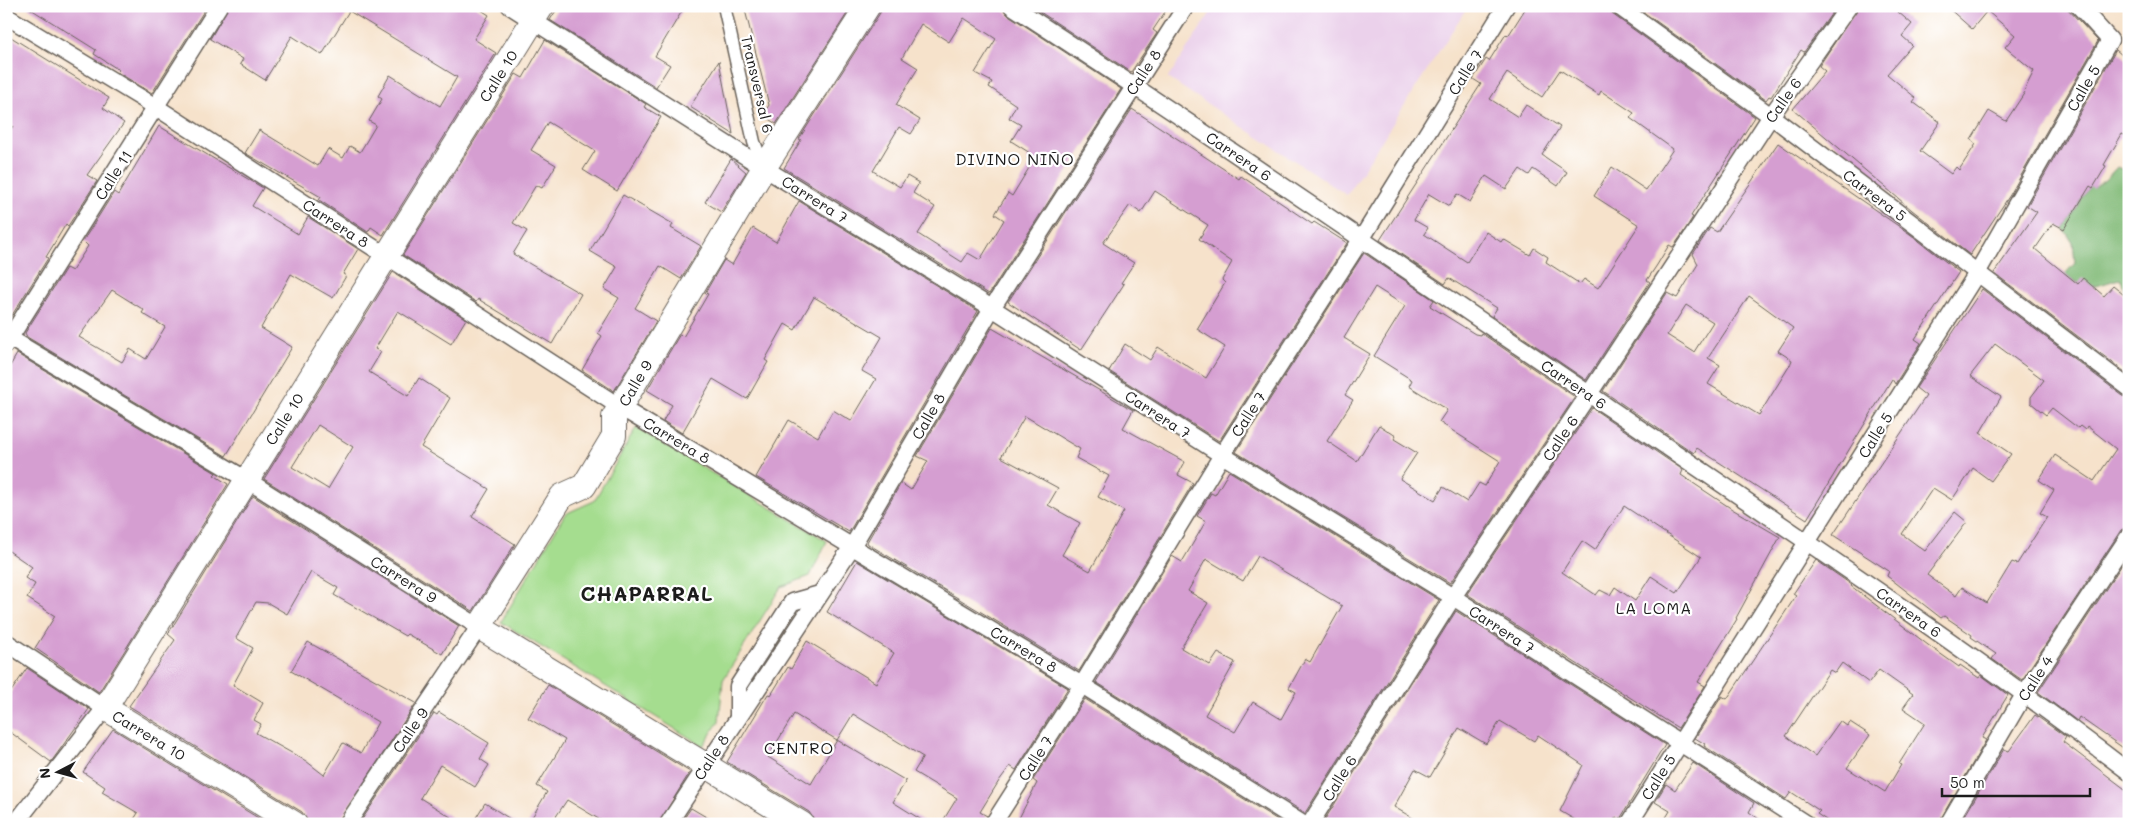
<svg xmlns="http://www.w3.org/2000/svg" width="2135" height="830" viewBox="0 0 2135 830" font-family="Mali,sans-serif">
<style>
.built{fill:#ebd1eb}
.green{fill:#a5dd8f;stroke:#607c56}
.forest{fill:#84bc7a;stroke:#506c4b}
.building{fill:#d59ed1;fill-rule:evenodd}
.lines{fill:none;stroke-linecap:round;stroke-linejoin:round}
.pedestrian-casing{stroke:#686159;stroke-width:15}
.minor-casing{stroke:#686159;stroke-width:19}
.secondary-casing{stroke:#686159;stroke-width:26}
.pedestrian{stroke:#fff;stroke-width:12}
.minor{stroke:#fff;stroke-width:16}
.secondary{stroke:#fff;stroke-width:24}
.labels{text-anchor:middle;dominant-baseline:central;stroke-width:4.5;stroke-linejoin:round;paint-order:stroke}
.street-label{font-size:15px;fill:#1c1c1c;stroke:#fff}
.neighbourhood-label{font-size:16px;letter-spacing:1px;fill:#1c1c1c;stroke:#fff}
.district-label{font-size:20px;font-weight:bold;letter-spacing:1px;fill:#1c1c1c;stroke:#fff}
</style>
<rect width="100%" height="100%" fill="#fff"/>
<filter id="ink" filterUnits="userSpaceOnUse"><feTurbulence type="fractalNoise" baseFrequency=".02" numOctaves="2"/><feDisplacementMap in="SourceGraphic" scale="10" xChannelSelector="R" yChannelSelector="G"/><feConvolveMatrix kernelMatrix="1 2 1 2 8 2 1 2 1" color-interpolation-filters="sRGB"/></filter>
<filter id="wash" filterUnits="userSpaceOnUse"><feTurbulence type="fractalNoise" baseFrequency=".0096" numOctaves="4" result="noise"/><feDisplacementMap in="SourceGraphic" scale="20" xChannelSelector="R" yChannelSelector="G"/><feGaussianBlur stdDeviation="1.12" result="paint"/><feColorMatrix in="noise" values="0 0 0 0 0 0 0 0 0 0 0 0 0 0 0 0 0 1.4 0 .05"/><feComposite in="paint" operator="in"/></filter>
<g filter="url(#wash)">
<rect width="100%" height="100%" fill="#f6e2cb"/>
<!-- built -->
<polygon class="built" points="1215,6 1468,6 1347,195 1168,78"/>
<!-- green -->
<polygon class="green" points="636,428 827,541 810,576 781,587 723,680 719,721 703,746 501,622 565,514 594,501"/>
<!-- forest -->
<path class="forest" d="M2117,167L2129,171V299L2126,297L2121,279C2092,285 2093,295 2065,274L2075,263L2073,243L2064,229L2090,186L2093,187L2105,180Z"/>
<g id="blocks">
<!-- building -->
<g class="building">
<polygon points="26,6 207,6 152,93 117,72 119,70 94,54 96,50"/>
<polygon points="229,6 475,6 489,15 474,39 496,53 383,235 371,227 368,232 319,200 321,197 245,153 259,130 318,166 328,149 343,158 350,146 360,152 376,125 369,121 382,99 378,96 390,75 440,106 457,77 349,11 322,55 292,36 265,80 240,64 243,59 210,39"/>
<polygon points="559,6 685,6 655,56 670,65 656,87 550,20"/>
<polygon points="744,6 852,6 776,124 763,115 769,105"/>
<path d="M882,6H1002L1007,14L1121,89L989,294L784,168L801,140L799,139L880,13ZM964,18L996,39L975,73L992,82L989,87L1016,105L1009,118L1021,125L1011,141L1030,153L1027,159L1032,163L1012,196L1008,193L995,214L1004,220L980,260L968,253L962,262L918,234L935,207L913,193L919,183L907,176L900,187L873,171L899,127L911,134L920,120L896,105L918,68L902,58L921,24L949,42Z"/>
<polygon points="1031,6 1169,6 1153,30 1157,33 1131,72"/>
<path d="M1527,6H1608L1612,14L1755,117L1691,216L1693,217L1681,236L1673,247L1669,245L1657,265L1647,280L1650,282L1586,380L1492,316L1497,308L1449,278L1445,284L1380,240L1481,84L1473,79L1486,59L1489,61L1506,34L1508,36ZM1560,70L1599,95L1601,91L1634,113L1630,118L1673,149L1646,190L1612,167L1594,196L1639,225L1598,288L1584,279L1580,284L1546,262L1548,257L1534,248L1530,255L1503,239L1501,242L1486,232L1467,262L1424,234L1428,228L1414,220L1429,194L1449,206L1457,194L1470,202L1486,176L1506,189L1520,169L1529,175L1533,169L1558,186L1567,172L1542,155L1560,127L1526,105L1518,117L1490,99L1507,73L1542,97Z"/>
<polygon points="1635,6 1837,6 1804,52 1801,50 1771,97 1769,96 1766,100"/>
<polygon points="1859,6 1891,6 1912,24 1902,36 1912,45 1887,74 1916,98 1913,102 1940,122 1920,151 1951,174 1956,167 1959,170 1976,144 1971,140 1989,111 2006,121 2025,92 2024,91 2034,71 2005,47 2015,35 1987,11 1972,29 1946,6 2065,6 2098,41 2010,195 1970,255 1912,210 1793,109 1825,71 1819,66"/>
<polygon points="6,34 109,98 103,108 124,123 87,175 97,181 68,226 66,224 46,257 48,258 7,323 6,136 13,126 6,121"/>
<polygon points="545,40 646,104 644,107 661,117 617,191 583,170 595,151 548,122 531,150 556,165 542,188 536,185 513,223 527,231 513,254 581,294 552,344 478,299 476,302 403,255 516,74 523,78"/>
<polygon points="2116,50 2129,61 2129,137 2122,134 2104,165 2106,166 2093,188 2090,186 2064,229 2053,223 2035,249 2078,284 2083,278 2104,296 2113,286 2129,299 2129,375 1994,273 2037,212 2027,206"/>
<polygon points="719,61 733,134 690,107"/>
<polygon points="1132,109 1239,179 1241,176 1312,224 1314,222 1347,243 1219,441 1109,371 1125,344 1150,360 1158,347 1206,378 1225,347 1197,329 1225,283 1222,280 1232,262 1199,239 1208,225 1155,191 1141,213 1130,205 1103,243 1134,263 1121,283 1124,284 1081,350 1008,302"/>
<path d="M159,126L263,188L252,206L298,234L308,217L358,249L343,274L346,276L333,298L291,274L261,328L292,347L226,456L27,337L25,333L66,268L72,271L88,246L83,241L114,192L118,195ZM112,290L144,310L142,313L165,327L146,359L130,349L122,362L79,337Z"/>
<path d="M1778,143L1910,234L1959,272L1915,339L1921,343L1895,384L1892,379L1807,519L1697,448L1694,453L1603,391L1667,293L1677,298L1698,264L1693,254L1710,228L1717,232ZM1749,296L1793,328L1778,351L1792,360L1790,365L1759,415L1708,384L1720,365L1708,358ZM1686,305L1713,322L1694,352L1667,335Z"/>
<polygon points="731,159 746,172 721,212 705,202"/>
<polygon points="623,195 673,224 671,228 701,246 681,279 660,266 635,308 656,321 614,391 582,370 602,336 598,333 619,298 604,289 617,267 590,251"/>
<polygon points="799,201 978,311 849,532 756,477 789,420 818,437 833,410 851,421 876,379 862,371 882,337 814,297 795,330 785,324 765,360 768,362 747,399 713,379 682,433 663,421 672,405 647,390 680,334 683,337 708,294 705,293 724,260 732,265 753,228 776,242"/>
<path d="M1364,253L1434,300L1430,306L1475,334L1480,335L1481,333L1575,397L1450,583L1236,452ZM1375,287L1405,306L1374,356L1412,380L1409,386L1447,410L1439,422L1500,461L1485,486L1479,483L1467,502L1443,487L1435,500L1400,479L1417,453L1394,439L1396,436L1379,425L1357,461L1327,441L1353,400L1345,395L1370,354L1344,338Z"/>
<path d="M393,272L466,319L451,344L398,311L375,349L381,352L369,372L408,396L419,378L450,398L421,447L489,489L472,517L515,544L473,611L264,479ZM318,425L353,447L328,489L292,467Z"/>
<path d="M1982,289L2123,396L2129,398V526L2121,530L2022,680L1992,659L1996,654L1971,637L1972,635L1944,616L1941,618L1887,576L1889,571L1833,535L1926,396L1916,388ZM1995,344L2044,380L2031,397V403L2046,415L2052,408L2078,428L2080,426L2085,430L2087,426L2116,449L2094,481L2055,455L2039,480L2054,490L2040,513L2047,517L2017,564L2012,562L1987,603L1962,587L1956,596L1927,575L1967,522L1955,512L1925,551L1902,534L1933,488L1952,500L1973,468L1991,481L2011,454L1980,433L2001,397L1970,376Z"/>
<path d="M992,328L1133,410L1123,428L1185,462L1178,475L1193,483L1079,671L868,544L867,542L901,483L911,490L928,461L917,456ZM1025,416L1080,449L1076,458L1109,476L1098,497L1124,511L1090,571L1062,555L1080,523L1048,505L1058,488L1001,457Z"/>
<polygon points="17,354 216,473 214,475 228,484 99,692 35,648 55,616 27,598 35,584 25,578 32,567 6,549 6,373"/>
<path d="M1592,408L1683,470L1681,475L1732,509L1780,537L1736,618L1737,619L1698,682L1705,686L1678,728L1467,594ZM1624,506L1701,557L1677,593L1651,576L1635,601L1615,587L1610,595L1600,590L1596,595L1562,572L1582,541L1595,550Z"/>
<path d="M1229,471L1439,600L1305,813L1096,682L1172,556L1182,562L1206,521L1197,516L1211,493L1215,495ZM1258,556L1342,606L1310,662L1305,659L1289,688L1296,692L1281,719L1253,702L1235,732L1205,715L1235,662L1218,653L1210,665L1181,648L1208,603L1188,591L1206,559L1243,581Z"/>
<polygon points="253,496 459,626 442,654 407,634 405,636 334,595 338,588 311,572 287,614 268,603 256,602 236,638 253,648 233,685 263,703 254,720 261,724 256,733 306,761 324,775 343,743 361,753 378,722 291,671 308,642 416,703 337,824 309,824 302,812 129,706 175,640 168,634"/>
<polygon points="2129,554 2129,752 2079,717 2077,721 2038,692"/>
<path d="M1816,560L1852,585L1851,586L1928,645L1959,667L1960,665L1979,678L1981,675L2008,695L1982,738L1986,740L1938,824H1832L1817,814L1820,811L1791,792L1786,799L1704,746L1705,744L1695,738L1722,696L1727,699L1796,596L1793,594ZM1842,663L1869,683L1879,670L1913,694L1903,708L1925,723L1899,764L1901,765L1885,792L1847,768L1870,735L1850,722L1847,726L1840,721L1815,756L1786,736L1830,670L1835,673Z"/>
<path d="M857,561L1068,688L1016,770L1010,766L999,781L980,812L987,816L983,824H941L957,798L914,772L923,757L853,714L837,740L906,781L893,802L928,824H817L809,812L727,762L768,694L771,695L788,667L791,669L807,641L876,683L894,653L827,612ZM794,714L837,740L811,784L768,757Z"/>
<polygon points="1456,611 1665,745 1620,819 1616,817 1612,824 1582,824 1560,811 1583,765 1538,735 1534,741 1500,721 1486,744 1459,728 1430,777 1415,769 1394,807 1423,824 1322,824"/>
<polygon points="27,668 89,709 51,762 6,729 6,699"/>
<polygon points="548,685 690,772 658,824 607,824 567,800 551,824 528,824 547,792 537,786 565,740 528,718"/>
<polygon points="1085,699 1284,824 1016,824 1037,783 1033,780"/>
<polygon points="439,712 489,743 480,759 489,765 475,787 440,765 420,798 462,824 359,824 434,713 437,715"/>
<polygon points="2035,715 2066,737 2063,742 2129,792 2129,824 2021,824 2011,817 2007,824 1960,824 2004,749 2009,751"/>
<polygon points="113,729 268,824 131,824 138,813 102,792 105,787 83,772"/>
<polygon points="1693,763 1754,803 1749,812 1766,824 1662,824 1670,811 1655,802 1666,784 1675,790"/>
<polygon points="485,803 518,824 472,824"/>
<polygon points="691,808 718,824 680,824"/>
</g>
</g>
</g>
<g filter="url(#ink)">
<use href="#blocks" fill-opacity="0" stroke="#686159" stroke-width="1"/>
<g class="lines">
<defs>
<polyline id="pedestrian" points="724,6 754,142 764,168"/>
<g id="minor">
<polyline points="510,6 764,168 992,308 1222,455 1453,597 1806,824"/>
<path d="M1012,6C1214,137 1412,274 1611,409C1785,527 1961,644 2129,772"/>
<polyline points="1618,6 1771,116 2129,388"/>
<polyline points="6,16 156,107 620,407 1082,685 1303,824"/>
<polyline points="6,336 247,480 479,627 347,824"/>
<polyline points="6,344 219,6"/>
<polyline points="6,642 105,708 15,824"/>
<polyline points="738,716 738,686 792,602 820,594"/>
<polyline points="668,824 853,545 992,308 1186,6"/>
<polyline points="993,824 1082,685 1222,455 1362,238 1506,6"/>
<polyline points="1310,824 1453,597 1589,394 1771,116 1849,6"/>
<polyline points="1629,824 1977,273 2110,40 2079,6"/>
<polyline points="1948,824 2025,693 2129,536"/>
</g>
<g id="secondary">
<polyline points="295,824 105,708 542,6"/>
<polyline points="802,824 479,627 562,496 584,486 614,436 614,417 764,168 868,6"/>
</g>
</defs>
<!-- pedestrian casing -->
<use href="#pedestrian" class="pedestrian-casing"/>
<!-- minor casing -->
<use href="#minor" class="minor-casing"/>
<!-- secondary casing -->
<use href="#secondary" class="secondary-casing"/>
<!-- pedestrian -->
<use href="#pedestrian" class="pedestrian"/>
<!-- minor -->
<use href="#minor" class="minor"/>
<!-- secondary -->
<use href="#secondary" class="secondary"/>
</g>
</g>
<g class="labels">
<!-- street labels -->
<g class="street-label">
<text transform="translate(1143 72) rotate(-57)">Calle 8</text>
<text transform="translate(1465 72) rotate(-58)">Calle 7</text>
<text transform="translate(498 76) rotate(-58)">Calle 10</text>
<text transform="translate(758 84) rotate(77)">Transversal 6</text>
<text transform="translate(2083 88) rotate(-60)">Calle 5</text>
<text transform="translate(1783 100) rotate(-55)">Calle 6</text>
<text transform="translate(1239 156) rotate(34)">Carrera 6</text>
<text transform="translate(113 175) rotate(-58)">Calle 11</text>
<text transform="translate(1875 195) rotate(37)">Carrera 5</text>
<text transform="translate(815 199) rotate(32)">Carrera 7</text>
<text transform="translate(336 223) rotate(33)">Carrera 8</text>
<text transform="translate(635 383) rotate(-59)">Calle 9</text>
<text transform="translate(1574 384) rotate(34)">Carrera 6</text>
<text transform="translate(1158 414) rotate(33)">Carrera 7</text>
<text transform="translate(1248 414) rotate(-57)">Calle 7</text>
<text transform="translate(928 416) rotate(-60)">Calle 8</text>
<text transform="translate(284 419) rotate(-58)">Calle 10</text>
<text transform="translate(1875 435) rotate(-58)">Calle 5</text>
<text transform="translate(1560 438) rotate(-56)">Calle 6</text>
<text transform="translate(677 440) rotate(31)">Carrera 8</text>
<text transform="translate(404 579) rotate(32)">Carrera 9</text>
<text transform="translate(1909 612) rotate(35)">Carrera 6</text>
<text transform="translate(1502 629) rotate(33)">Carrera 7</text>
<text transform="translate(1024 649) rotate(31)">Carrera 8</text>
<text transform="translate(2035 678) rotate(-57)">Calle 4</text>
<text transform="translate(410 730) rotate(-56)">Calle 9</text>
<text transform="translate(149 735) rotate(31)">Carrera 10</text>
<text transform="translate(711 757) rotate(-57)">Calle 8</text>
<text transform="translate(1035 758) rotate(-57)">Calle 7</text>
<text transform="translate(1658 777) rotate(-58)">Calle 5</text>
<text transform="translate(1339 778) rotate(-58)">Calle 6</text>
</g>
<!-- neighbourhood labels -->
<g class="neighbourhood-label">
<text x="1015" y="158">DIVINO NIÑO</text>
<text x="1654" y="607">LA LOMA</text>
<text x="799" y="747">CENTRO</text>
</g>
<!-- district labels -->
<g class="district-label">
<text x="647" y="593">CHAPARRAL</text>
</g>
</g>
<!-- margin -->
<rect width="2135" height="830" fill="none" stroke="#fff" stroke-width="25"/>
<!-- north arrow -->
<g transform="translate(58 772) rotate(264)" stroke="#ffffff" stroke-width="4" paint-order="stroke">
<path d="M0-4L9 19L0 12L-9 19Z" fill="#1c1c1c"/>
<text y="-8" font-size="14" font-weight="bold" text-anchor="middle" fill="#1c1c1c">N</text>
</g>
<!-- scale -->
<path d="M1942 788v8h148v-8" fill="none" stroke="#1c1c1c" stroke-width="2.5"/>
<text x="1950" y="788" font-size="15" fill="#1c1c1c" stroke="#ffffff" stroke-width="4" paint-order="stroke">50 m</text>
</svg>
